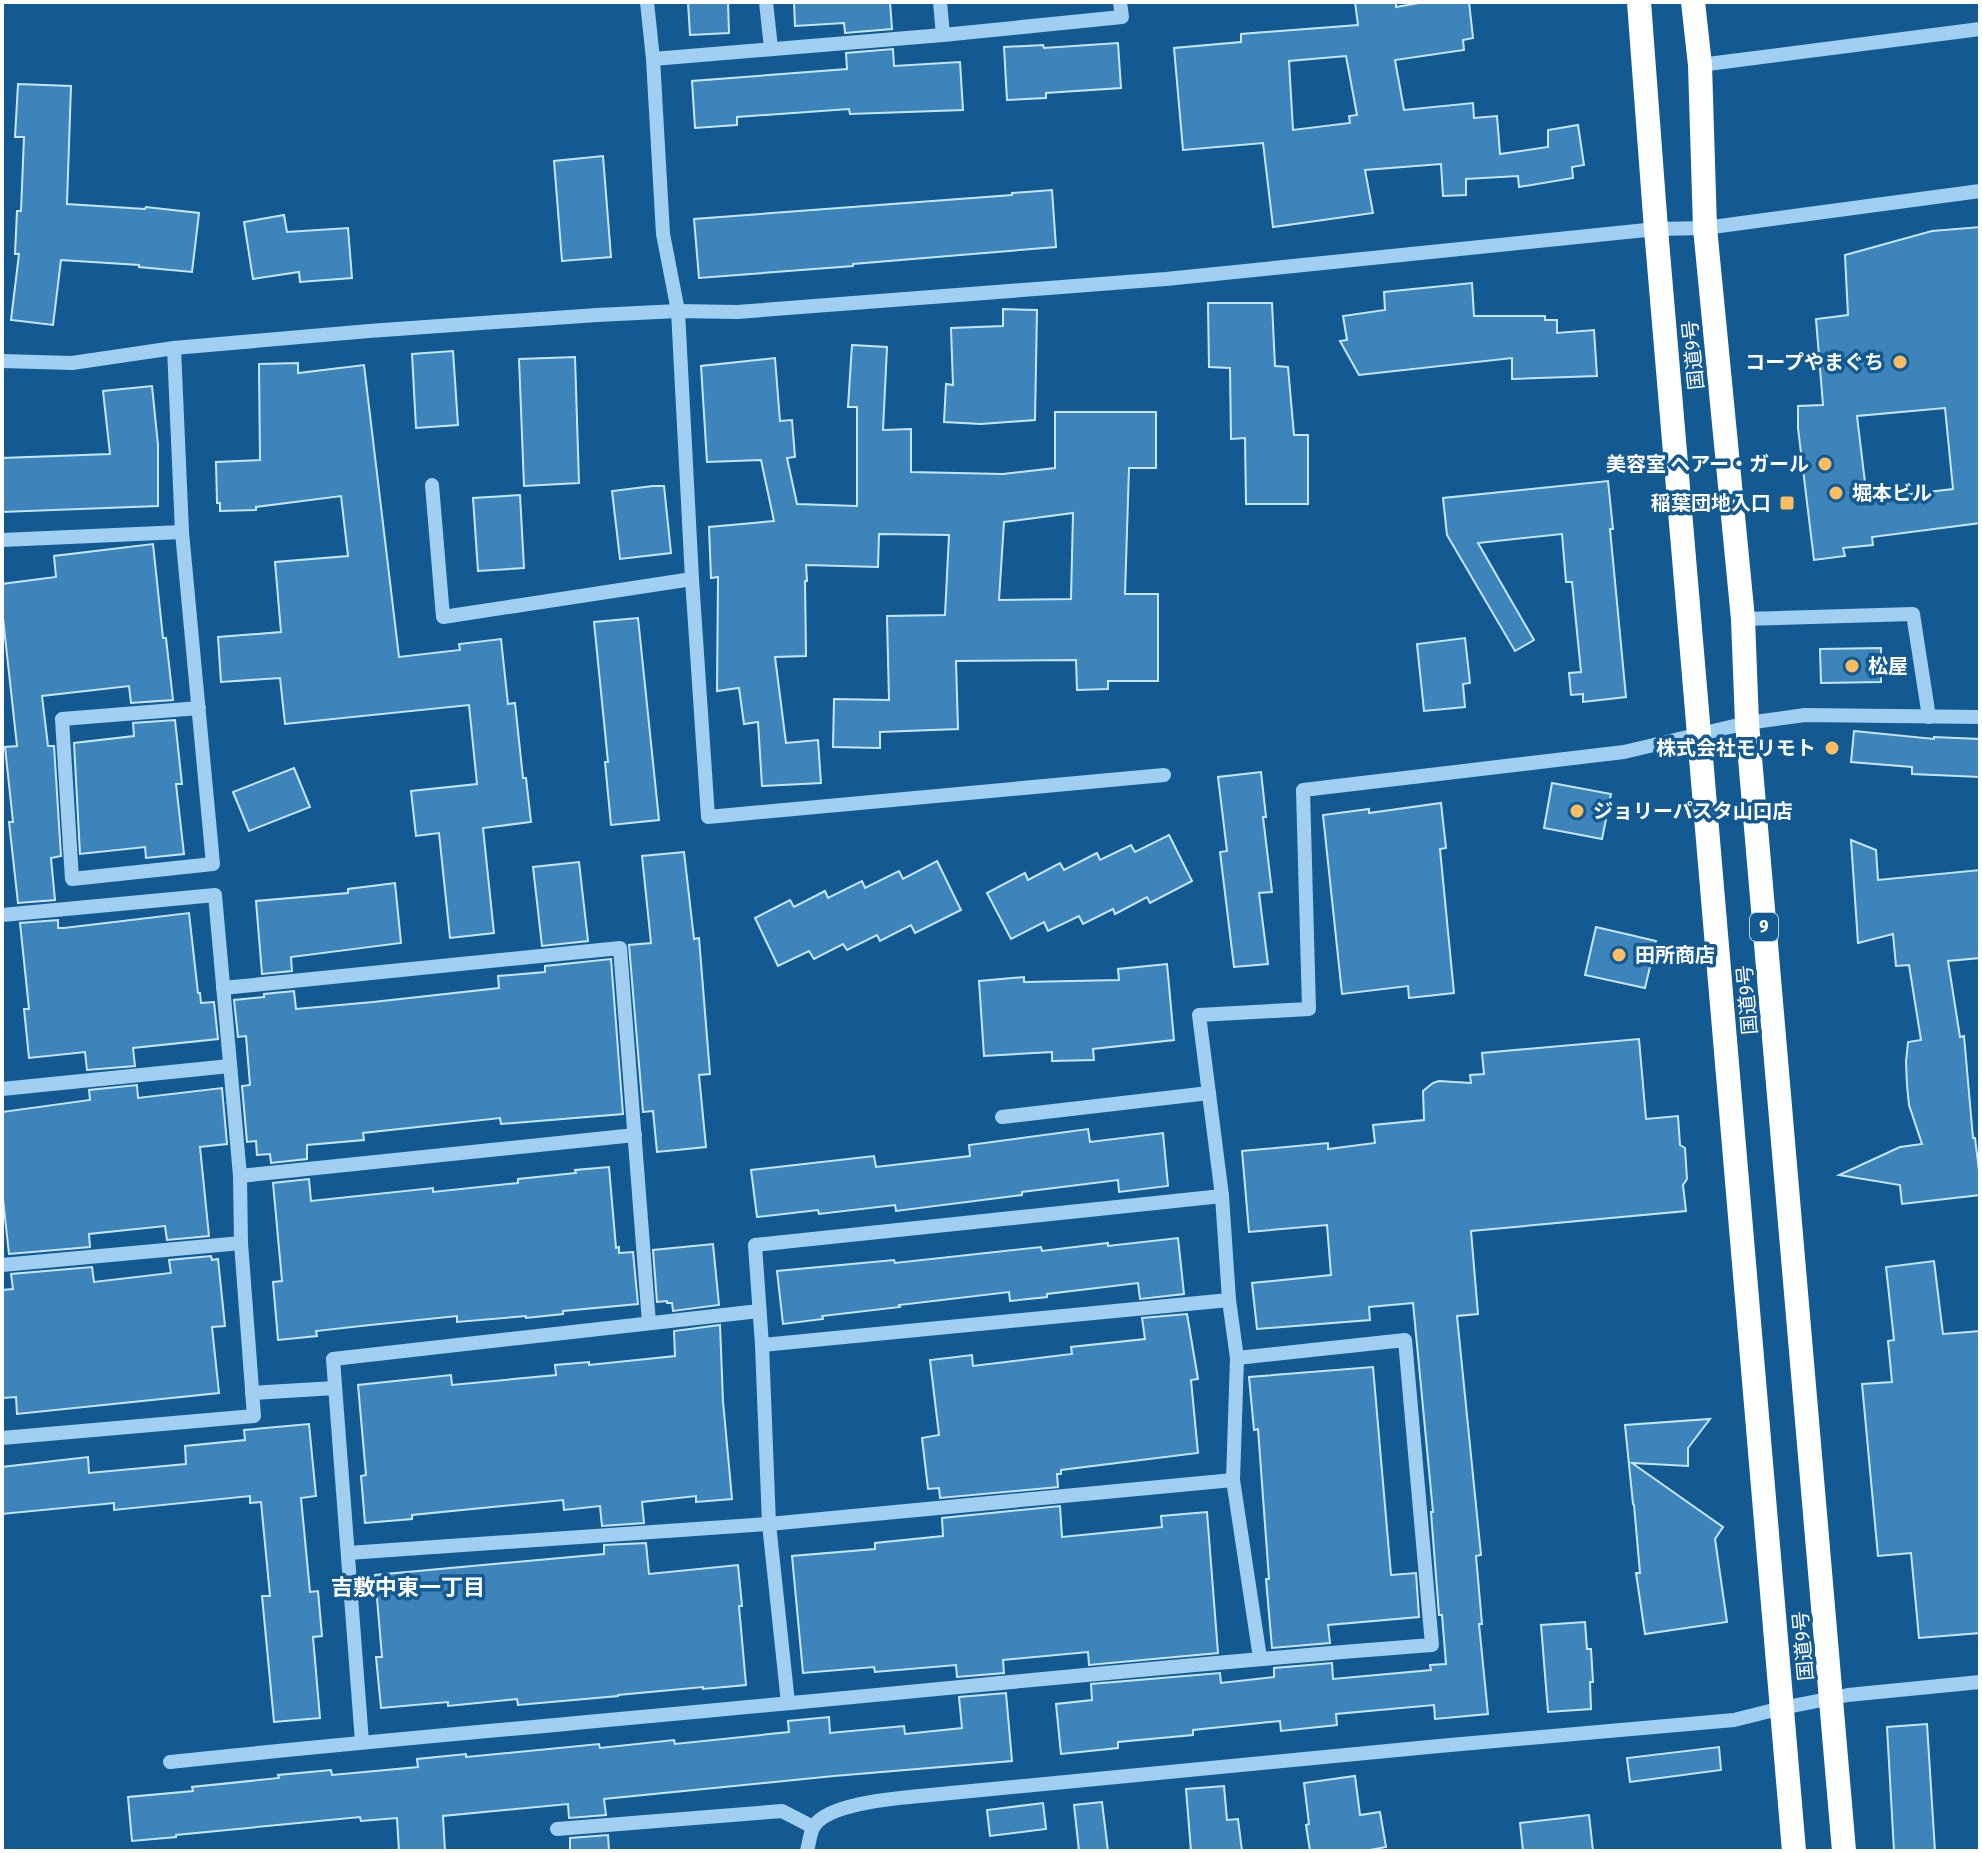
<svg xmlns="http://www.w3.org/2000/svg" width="1982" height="1853" viewBox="0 0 1982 1853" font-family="'Fira Sans Condensed','Noto Sans JP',sans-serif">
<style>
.building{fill:#3c84ba;stroke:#c7e6fd;stroke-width:2;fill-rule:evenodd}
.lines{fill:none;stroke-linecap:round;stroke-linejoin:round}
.minor{stroke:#a0cff2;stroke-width:14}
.highway{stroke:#fff;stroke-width:24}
.poi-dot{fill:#ffbd61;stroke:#135a92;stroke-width:3}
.labels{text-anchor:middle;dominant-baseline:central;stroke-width:7;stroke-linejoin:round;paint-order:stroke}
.shield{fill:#135a92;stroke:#b8cede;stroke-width:2}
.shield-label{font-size:18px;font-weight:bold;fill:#fff}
.street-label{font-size:20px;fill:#fff;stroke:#135a92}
.poi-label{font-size:20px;font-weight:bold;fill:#fff;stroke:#135a92;text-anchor:end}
.neighbourhood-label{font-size:22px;font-weight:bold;fill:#fff;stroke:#135a92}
</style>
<rect width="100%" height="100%" fill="#135a92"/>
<!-- building -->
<g class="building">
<polygon points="688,2 728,2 729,33 690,35"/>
<polygon points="794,2 890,2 892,29 845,33 844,23 795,26"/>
<path d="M1355,2H1396V7L1425,2H1469L1473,38L1463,40L1464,50L1395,60L1404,110L1473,103L1474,118L1497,116L1500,154L1548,147V130L1578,125L1584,165L1572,167L1573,178L1519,187L1518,176L1466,179V195L1443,196L1441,164L1365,170L1373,213L1273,227L1263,143L1183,150L1174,48L1241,42V34L1358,25ZM1346,56L1357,115L1349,116L1350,123L1293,130L1289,61Z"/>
<polygon points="1118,43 1121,88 1046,93 1046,98 1007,100 1004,47 1043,45 1044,48"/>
<polygon points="893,49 894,66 960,62 963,110 850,114 849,109 737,117 737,125 695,128 692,81 847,69 846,53"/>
<polygon points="18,84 71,86 67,204 145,209 146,207 199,213 192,272 139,267 139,265 61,260 53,325 11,320 19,254 15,254 17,211 21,211 24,137 15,137"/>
<polygon points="603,156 611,257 562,261 554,161"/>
<polygon points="1052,190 1056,247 853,264 853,266 699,278 694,219 1012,195 1012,193"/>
<polygon points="284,215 287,232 348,228 352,278 300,282 299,272 253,279 244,222"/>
<path d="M1980,227V523L1872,537L1873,545L1843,548L1845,556L1814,560L1798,428V406L1823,405L1816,319L1848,315L1845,255L1932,231ZM1945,408L1953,489L1867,499L1857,416Z"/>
<polygon points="1472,283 1474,316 1545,316 1545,320 1557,320 1557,333 1594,330 1597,376 1512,379 1512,358 1359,375 1340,341 1347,340 1343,316 1385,310 1384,292"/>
<polygon points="1208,303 1272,303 1275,366 1288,367 1294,435 1308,435 1308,504 1246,504 1245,438 1231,439 1230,368 1209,367"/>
<polygon points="1003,309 1037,310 1035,420 981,424 944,422 946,384 953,385 951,328 1003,326"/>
<path d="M852,345L887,347L883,430L911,429V472L1003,474L1055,468V412H1156V468H1129L1125,594H1158V681H1108V689L1077,690L1076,660L956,661L958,729L880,732V748L833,747L834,699L889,700L887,616L945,615L949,535L879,534L878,567L806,565L807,581H805L806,656L775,657L786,743L818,740L821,783L762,786L758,722L744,724L739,688L717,691L718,577L711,578L709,527L774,521L761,460L707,462L701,366L775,358L780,421L792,420L795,457L787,458L797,504L857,506V407H848ZM1073,513L1071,599L999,600L1004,522Z"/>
<polygon points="453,351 458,425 416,428 412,354"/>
<polygon points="575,357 579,483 524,486 519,359"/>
<polygon points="298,363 298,373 364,365 399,657 460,650 459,644 501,639 508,704 515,703 523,778 526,778 531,822 483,828 494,933 450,938 439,833 416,836 411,791 477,784 469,705 285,724 280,678 221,682 218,637 281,632 275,562 348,556 341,496 256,507 256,510 220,511 220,503 217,503 216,462 260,460 259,364"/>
<polygon points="152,386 158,445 158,506 2,512 2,458 110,454 103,391"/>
<polygon points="1608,481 1613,529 1610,529 1626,697 1583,702 1583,694 1571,695 1569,673 1581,672 1572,582 1566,582 1562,534 1478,543 1534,640 1515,651 1447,535 1443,498"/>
<polygon points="653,486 664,486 671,553 620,559 612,491"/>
<polygon points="520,495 524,568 478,571 473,498"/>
<polygon points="153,544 163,638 166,638 173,700 131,703 129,686 42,696 48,746 54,746 61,856 51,858 55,900 18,903 9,822 13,822 5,747 17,746 2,609 2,584 56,577 54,556"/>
<polygon points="638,618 659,820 611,825 605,762 608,762 594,622"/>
<polygon points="1465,638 1470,683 1463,684 1465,707 1424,711 1417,644"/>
<polygon points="1881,648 1881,682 1821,683 1820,649"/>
<polygon points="175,720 182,784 176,784 184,854 146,858 145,847 80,854 74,743 134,736 133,723"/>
<polygon points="1854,731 1934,739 1934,737 1980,739 1980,777 1912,774 1912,767 1851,762"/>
<polygon points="294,768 310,807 249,831 233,792"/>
<polygon points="1261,772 1266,817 1263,817 1272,892 1259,893 1268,964 1234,967 1220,852 1227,851 1218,777"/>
<polygon points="1552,783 1611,794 1602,839 1544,828"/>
<polygon points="1441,803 1446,848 1440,849 1454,993 1409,998 1408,986 1342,994 1323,815 1369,809 1369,813"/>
<polygon points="1169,835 1192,881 1150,903 1147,897 1115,914 1113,909 1083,924 1079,916 1048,931 1044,922 1011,939 987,893 1025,873 1028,880 1060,863 1064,870 1097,853 1100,860 1131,845 1135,852"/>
<polygon points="1851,840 1876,850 1878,880 1980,870 1980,958 1948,961 1960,1037 1964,1036 1973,1138 1975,1138 1980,1179 1980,1195 1902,1204 1900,1185 1839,1175 1900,1147 1922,1144 1909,1105 1907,1085 1906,1062 1908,1042 1921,1040 1909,965 1896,966 1893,934 1858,943"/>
<polygon points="684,852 694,939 699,938 710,1074 699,1075 706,1147 657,1152 653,1111 643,1112 629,945 651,943 642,856"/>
<polygon points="937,861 961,910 915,933 911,925 880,941 877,935 847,950 843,944 814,959 809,951 778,966 755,918 790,900 794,907 825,891 828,898 862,881 865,888 899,871 903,879"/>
<polygon points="579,862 588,941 542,946 533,867"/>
<polygon points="395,883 401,943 291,957 292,971 262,974 256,901 348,893 348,889"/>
<polygon points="189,913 198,993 200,993 201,1003 214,1002 218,1039 133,1048 135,1066 87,1070 85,1052 29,1058 24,1009 29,1009 20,923 58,920 58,928 64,928"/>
<polygon points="1596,927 1656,941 1645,988 1585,975"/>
<polygon points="611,959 623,1114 501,1124 500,1118 363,1133 364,1140 307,1145 307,1159 271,1163 270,1154 257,1155 256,1141 247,1142 242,1086 250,1085 246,1036 238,1037 234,1000 264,997 264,994 294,991 296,1009 373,1002 499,988 498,976 545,972 545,966"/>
<polygon points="1167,964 1174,1040 1093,1049 1094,1060 1052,1061 1052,1052 984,1056 979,981 1024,977 1024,982 1119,980 1118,969"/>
<polygon points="1639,1039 1646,1119 1678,1116 1680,1145 1685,1148 1687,1179 1683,1185 1686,1211 1471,1231 1478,1314 1457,1316 1481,1555 1476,1556 1482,1624 1479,1624 1488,1714 1435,1719 1434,1705 1336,1714 1337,1725 1281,1731 1280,1721 1193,1730 1193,1735 1118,1742 1118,1748 1061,1754 1056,1704 1092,1700 1091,1684 1220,1673 1221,1683 1274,1677 1274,1668 1332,1663 1333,1679 1431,1670 1430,1665 1446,1664 1442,1615 1439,1615 1431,1512 1433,1512 1413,1303 1369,1307 1370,1320 1257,1329 1252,1283 1331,1275 1327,1225 1249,1232 1242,1151 1328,1143 1328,1149 1375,1143 1373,1125 1424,1120 1423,1091 1433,1083 1439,1081 1471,1083 1470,1075 1484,1074 1482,1053"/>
<polygon points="137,1085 138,1098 222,1088 227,1144 200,1147 209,1236 167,1240 165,1226 89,1234 90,1247 9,1254 2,1190 2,1112 90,1100 89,1090"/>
<polygon points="1088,1129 1090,1142 1163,1133 1168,1186 1119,1192 1118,1180 1022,1192 1022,1195 896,1211 895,1205 819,1214 818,1210 757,1217 751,1170 874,1156 876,1167 970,1156 969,1145"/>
<polygon points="609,1167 616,1248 619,1247 619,1253 633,1252 638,1304 563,1311 563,1314 526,1318 526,1316 457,1322 457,1316 370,1325 316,1331 317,1336 278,1340 273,1282 282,1281 273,1183 309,1179 311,1201 433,1188 433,1192 518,1183 518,1179 576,1173 575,1170"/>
<polygon points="1178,1238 1184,1294 1140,1299 1138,1283 1047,1294 1047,1297 1010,1301 1009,1292 899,1305 900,1307 822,1316 823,1319 783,1324 777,1271 894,1260 895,1263 1041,1247 1042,1251 1108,1243 1108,1246"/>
<polygon points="713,1244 719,1305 673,1311 672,1303 667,1303 667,1301 657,1302 653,1250"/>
<polygon points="211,1256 212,1260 218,1259 225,1326 212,1327 219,1393 17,1414 16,1397 2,1398 2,1290 13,1289 11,1274 92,1267 94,1282 171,1273 169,1260"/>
<polygon points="1934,1261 1943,1334 1980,1331 1980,1633 1919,1638 1911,1553 1878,1556 1862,1384 1892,1382 1888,1341 1894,1340 1886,1267"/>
<polygon points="1187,1314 1198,1379 1191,1380 1198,1453 1061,1470 1061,1474 1057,1474 1058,1487 940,1498 939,1488 928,1489 922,1438 939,1435 930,1360 972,1355 973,1366 1072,1354 1071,1347 1145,1339 1142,1318"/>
<polygon points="720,1325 723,1401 732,1499 696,1502 696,1496 642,1502 644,1523 602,1526 600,1506 564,1510 563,1500 412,1515 412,1519 365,1523 361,1476 366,1475 358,1385 451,1375 452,1385 556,1375 555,1365 589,1362 589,1365 675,1356 674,1331"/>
<polygon points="1373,1367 1391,1575 1416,1573 1419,1617 1328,1625 1330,1643 1272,1648 1266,1579 1269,1579 1258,1429 1254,1430 1249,1377"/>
<polygon points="1710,1419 1688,1448 1688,1466 1632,1463 1723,1527 1715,1539 1727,1622 1645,1634 1636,1573 1640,1573 1634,1505 1633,1504 1625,1425"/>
<polygon points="309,1424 316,1496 301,1498 310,1592 318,1591 322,1636 313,1637 320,1718 274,1722 262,1596 270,1596 261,1502 250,1503 250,1496 114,1510 114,1503 2,1514 2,1467 88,1457 89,1473 186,1464 185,1446 245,1440 244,1430"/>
<polygon points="1060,1506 1062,1537 1162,1527 1161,1516 1207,1512 1218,1653 1089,1665 1088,1652 1003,1660 1004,1673 957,1677 956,1665 875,1672 874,1667 803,1673 792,1556 875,1549 875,1543 943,1536 942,1518"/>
<polygon points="646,1543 649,1574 738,1565 742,1606 739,1606 746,1685 703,1689 703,1687 618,1695 618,1696 518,1705 517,1699 448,1706 448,1702 381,1708 376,1657 382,1657 375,1575 604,1554 604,1545"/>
<polygon points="1585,1622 1587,1649 1591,1649 1593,1682 1590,1682 1591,1709 1548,1712 1541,1625"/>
<polygon points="1006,1693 1012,1761 834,1776 604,1799 606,1815 569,1818 568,1804 443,1816 445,1851 399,1851 397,1818 361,1821 360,1817 176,1835 176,1837 132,1841 128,1797 193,1791 192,1787 279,1778 278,1775 331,1770 332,1775 418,1767 417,1759 466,1754 466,1757 599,1744 600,1748 674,1740 675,1744 789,1732 788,1721 829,1717 830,1733 904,1726 905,1734 962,1728 959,1697"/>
<polygon points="1927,1724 1935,1851 1894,1851 1887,1727"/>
<polygon points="1719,1747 1721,1770 1630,1782 1627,1758"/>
<polygon points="1355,1776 1360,1815 1380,1812 1386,1847 1365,1851 1310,1851 1306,1825 1309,1824 1304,1783"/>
<polygon points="1224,1786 1227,1820 1238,1819 1242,1851 1191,1851 1186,1789"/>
<polygon points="1102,1802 1108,1851 1079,1851 1074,1805"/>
<polygon points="1043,1803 1046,1829 990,1836 987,1810"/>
<polygon points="1589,1815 1593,1851 1523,1851 1520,1823"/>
<polygon points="608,1835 609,1851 570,1851 570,1838"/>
</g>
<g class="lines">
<!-- minor -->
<g class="minor">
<polyline points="647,2 653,59 663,234 678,311 692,579 708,817 1164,775"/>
<polyline points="766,2 771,48"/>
<polyline points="940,2 943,35"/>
<polyline points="653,59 943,35 1122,17 1120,2"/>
<polyline points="1700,65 1980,29"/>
<polyline points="174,348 182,532 213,864 72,879 62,719 199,708"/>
<polyline points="2,361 72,363 174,348 369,331 597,315 678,311 737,312 1166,279 1656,229 1705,228 1980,191"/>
<polyline points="432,485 443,617 692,579"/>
<polyline points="2,540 182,532"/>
<polyline points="1743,619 1913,614 1929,717"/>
<polyline points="2,915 215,895 240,1176 241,1243 254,1416 2,1438"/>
<polyline points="223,988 620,948 649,1323"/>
<polyline points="2,1089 230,1066"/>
<polyline points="1002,1117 1209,1093"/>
<polyline points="240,1176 635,1135"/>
<polyline points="2,1265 241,1243"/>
<polyline points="762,1345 1229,1300"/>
<polyline points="252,1393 335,1388"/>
<polyline points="348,1553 769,1524 1233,1480"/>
<polyline points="1260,1658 1233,1480 1237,1358 1229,1300 1222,1196 1199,1015 1309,1009 1303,790 1624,752 1747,723 1805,715 1980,717"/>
<polyline points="788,1703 769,1524 762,1345 755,1245 1222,1196"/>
<polyline points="362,1742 333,1359 759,1311"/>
<path d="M170,1762C377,1740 584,1723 791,1703C1005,1683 1218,1661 1432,1645L1405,1340L1237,1358"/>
<polyline points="557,1829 782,1811 813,1827"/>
<path d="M807,1851C809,1844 810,1832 814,1826C830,1802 902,1798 930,1795L1439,1746L1734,1720L1782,1708L1848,1695L1980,1682"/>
</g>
<!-- highway -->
<g class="highway">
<polyline points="1639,2 1656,229 1794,1851"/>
<polyline points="1693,2 1700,65 1705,228 1743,619 1747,723 1844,1851"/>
</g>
</g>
<!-- markers -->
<g class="poi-dot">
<circle cx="1900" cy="362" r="8"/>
<circle cx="1825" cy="464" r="8"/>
<circle cx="1836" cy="493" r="8"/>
<rect x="1779" y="495" width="16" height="16" rx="4"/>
<circle cx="1852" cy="666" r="8"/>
<circle cx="1832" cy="748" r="8"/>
<circle cx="1577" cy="811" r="8"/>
<circle cx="1619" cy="955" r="8"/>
</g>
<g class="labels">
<!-- shield labels -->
<rect class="shield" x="1750" y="913" width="28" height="28" rx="6"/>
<g class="shield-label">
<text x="1764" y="927">9</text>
</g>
<!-- street labels -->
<g class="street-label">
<text transform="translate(1693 355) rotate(-96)">国道9号</text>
<text transform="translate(1747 1000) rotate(-95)">国道9号</text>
<text transform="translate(1803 1646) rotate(-95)">国道9号</text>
</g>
<!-- poi labels -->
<g class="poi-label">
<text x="1884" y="362">コープやまぐち</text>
<text x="1809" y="464">美容室 ヘアー・ガール</text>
<text x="1852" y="493" text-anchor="start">堀本ビル</text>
<text x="1771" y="503">稲葉団地入口</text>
<text x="1868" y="666" text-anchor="start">松屋</text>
<text x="1816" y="748">株式会社モリモト</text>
<text x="1593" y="811" text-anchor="start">ジョリーパスタ山口店</text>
<text x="1635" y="955" text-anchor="start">田所商店</text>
</g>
<!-- neighbourhood labels -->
<g class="neighbourhood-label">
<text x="408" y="1587">吉敷中東一丁目</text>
</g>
</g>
<!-- border -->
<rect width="1982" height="1853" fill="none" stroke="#ffffff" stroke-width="8"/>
</svg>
